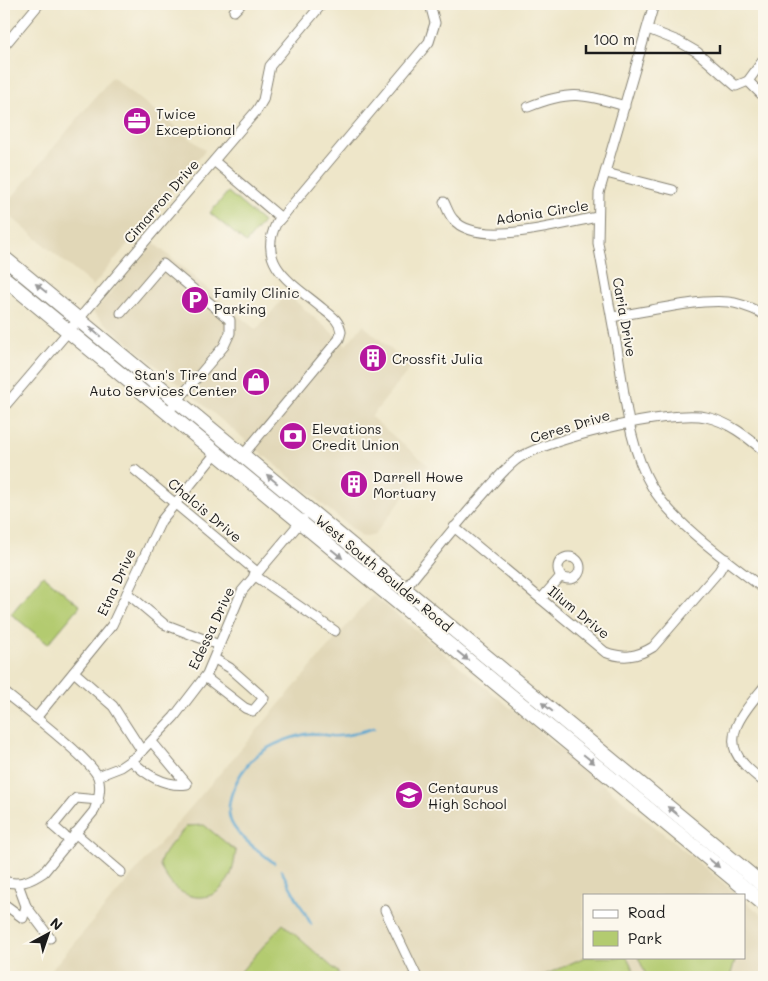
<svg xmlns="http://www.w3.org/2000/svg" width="768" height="981" viewBox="0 0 768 981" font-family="Mali,sans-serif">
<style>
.built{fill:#e1d7b7}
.green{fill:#b3cb70;stroke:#687446}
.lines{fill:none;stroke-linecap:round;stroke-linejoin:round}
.stream{stroke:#57a5d0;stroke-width:2.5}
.minor-casing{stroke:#858172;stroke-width:11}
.primary-casing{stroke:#858172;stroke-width:16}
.minor{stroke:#fff;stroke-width:9}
.primary{stroke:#fff;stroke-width:14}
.oneway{fill:#999}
.labels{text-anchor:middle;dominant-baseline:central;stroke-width:4;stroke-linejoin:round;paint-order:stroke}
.poi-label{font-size:14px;fill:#1c1c1c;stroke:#fbf7ec;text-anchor:start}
.street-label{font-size:14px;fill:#1c1c1c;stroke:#fbf7ec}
</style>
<rect width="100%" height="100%" fill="#fbf7ec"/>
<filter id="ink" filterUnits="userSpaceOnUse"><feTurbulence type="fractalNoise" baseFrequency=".02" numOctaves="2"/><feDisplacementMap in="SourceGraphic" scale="10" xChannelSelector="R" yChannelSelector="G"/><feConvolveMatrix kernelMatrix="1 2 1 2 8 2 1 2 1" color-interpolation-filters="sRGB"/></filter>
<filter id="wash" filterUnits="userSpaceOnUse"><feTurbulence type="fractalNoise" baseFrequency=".0096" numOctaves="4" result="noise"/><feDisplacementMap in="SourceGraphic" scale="20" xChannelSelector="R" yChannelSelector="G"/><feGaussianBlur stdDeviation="1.12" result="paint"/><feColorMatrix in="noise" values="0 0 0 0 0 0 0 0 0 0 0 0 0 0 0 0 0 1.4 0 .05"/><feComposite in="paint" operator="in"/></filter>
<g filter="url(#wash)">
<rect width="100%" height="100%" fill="#eee6c9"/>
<!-- built -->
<g class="built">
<polygon points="112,77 205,150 93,286 4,211 4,207"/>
<polygon points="154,243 256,330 287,294 346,345 363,325 411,367 371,417 428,465 375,534 362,537 93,313"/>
<polygon points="373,595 738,895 584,895 584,957 744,957 744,900 764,917 764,977 45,977"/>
</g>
<!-- green -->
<g class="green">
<polygon points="228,192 263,222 246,243 210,213"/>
<polygon points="43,575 80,606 48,644 11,614"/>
<path d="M204,825L236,851C234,863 233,875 225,884C209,906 179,898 167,878C164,874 160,868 160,864C160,854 180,834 187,826Z"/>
<polygon points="283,924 339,973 335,977 236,977"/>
<polygon points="585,957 627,957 637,977 540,977"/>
<polygon points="638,957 736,957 730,977 647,977"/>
</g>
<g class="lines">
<!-- stream -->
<g class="stream">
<path d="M274,863C261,852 243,841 234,827C220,807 238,773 254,758C267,746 289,738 306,734C316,732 323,735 332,736C346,737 360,732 374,728"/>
<polyline points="281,870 311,924"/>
</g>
</g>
</g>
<g filter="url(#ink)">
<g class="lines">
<defs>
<g id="minor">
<path d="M654,4L599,193L598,243C604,278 611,313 617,348C625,395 628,446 652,487C674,524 730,563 764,589"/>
<polyline points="234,11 241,4"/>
<polyline points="648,29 678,41 697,52 736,86 748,81 764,59"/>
<polyline points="4,46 39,4"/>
<polyline points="748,81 764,97"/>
<path d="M528,107C571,90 582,94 625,106"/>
<polyline points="214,161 281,218"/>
<polyline points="606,173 673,190"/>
<path d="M444,202C447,208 449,215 453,219C477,249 564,223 597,217"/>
<polyline points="121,313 163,264 230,320 230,333 224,346 167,413"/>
<path d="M612,317C645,312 696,299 728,302C741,303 753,309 764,314"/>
<polyline points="4,407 257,110 263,100 270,66 322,4"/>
<path d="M243,455L339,339L341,332C340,321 332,316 323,309C295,285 256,266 276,224L429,42L435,23L430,4"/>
<polyline points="135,470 257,572"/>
<path d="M454,527L605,652C623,659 637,657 653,647L719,571L726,559"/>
<circle cx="569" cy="568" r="11"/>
<polyline points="254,575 335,631"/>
<path d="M404,590C429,559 453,528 479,499C491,486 502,471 516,460C544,439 672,409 706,417C729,422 746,436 764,451"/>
<polyline points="127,593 164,624 219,645"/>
<polyline points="541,599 561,576"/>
<polyline points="74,672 113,706 142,751"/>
<polyline points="205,677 245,708 253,711 264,698 230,668 215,659"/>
<path d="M764,687C747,708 718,737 744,764C750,771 757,776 764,782"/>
<path d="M4,692C22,707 91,759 98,777C102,789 98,800 94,811L44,872C31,881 19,886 4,881"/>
<polyline points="36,718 112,625 161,521 216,453"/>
<path d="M131,760C146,775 165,787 187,784L152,742"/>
<polyline points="98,776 121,767 137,756 174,717 207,674 242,591 303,519"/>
<polyline points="75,833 121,872"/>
<polyline points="69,840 53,826 76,798 99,800"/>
<polyline points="4,904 23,918 26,906 18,884"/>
<polyline points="26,906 50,938"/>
<polyline points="385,910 417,977"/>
</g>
<g id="primary">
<polyline points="4,258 764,886"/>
<polyline points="4,278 764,904"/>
</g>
</defs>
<!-- minor casing -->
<use href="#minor" class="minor-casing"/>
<!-- primary casing -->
<use href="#primary" class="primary-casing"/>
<!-- minor -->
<use href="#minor" class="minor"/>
<!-- primary -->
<use href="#primary" class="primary"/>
</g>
<!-- one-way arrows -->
<defs><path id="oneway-solid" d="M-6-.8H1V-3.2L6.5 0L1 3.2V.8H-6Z" transform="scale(1.25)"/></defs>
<g class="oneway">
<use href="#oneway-solid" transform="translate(41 288) rotate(-141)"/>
<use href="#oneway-solid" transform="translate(95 332) rotate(-140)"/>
<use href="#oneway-solid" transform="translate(272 479) rotate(-140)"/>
<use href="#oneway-solid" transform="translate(337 554) rotate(39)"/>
<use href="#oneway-solid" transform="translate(463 656) rotate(39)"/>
<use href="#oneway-solid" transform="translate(547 707) rotate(-141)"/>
<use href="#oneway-solid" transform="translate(589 759) rotate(39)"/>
<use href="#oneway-solid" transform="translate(673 811) rotate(-141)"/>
<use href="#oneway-solid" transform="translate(714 863) rotate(40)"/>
</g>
</g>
<!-- icons -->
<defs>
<symbol id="office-disc" viewBox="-11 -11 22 22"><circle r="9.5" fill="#b5179e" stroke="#fbf7ec"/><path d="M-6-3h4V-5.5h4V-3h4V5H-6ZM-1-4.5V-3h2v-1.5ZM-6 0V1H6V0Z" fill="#fff"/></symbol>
<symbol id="parking-disc" viewBox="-11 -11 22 22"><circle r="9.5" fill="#b5179e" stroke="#fbf7ec"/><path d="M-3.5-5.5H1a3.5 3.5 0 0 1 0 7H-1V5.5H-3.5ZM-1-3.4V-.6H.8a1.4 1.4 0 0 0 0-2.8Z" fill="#fff"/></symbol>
<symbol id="building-disc" viewBox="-11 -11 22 22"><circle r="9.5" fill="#b5179e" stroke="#fbf7ec"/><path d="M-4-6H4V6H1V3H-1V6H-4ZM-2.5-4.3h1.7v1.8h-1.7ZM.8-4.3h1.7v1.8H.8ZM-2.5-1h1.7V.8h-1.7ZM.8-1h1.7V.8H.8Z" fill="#fff"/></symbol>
<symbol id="shop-disc" viewBox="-11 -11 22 22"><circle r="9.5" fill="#b5179e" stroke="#fbf7ec"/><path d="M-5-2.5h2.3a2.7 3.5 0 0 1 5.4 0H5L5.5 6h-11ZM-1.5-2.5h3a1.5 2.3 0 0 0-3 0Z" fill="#fff"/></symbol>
<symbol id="bank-disc" viewBox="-11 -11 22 22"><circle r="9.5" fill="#b5179e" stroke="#fbf7ec"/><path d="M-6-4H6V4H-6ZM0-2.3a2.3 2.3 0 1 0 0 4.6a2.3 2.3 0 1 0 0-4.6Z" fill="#fff"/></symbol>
<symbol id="school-disc" viewBox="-11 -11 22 22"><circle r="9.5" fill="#b5179e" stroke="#fbf7ec"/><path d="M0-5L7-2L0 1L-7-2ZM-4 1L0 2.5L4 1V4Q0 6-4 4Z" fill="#fff"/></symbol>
</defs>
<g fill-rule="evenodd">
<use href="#office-disc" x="121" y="105" width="32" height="32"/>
<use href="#parking-disc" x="179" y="284" width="32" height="32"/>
<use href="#building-disc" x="357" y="342" width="32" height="32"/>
<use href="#shop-disc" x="240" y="366" width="32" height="32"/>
<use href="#bank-disc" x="277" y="420" width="32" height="32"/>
<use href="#building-disc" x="338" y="468" width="32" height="32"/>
<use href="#school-disc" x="393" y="779" width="32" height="32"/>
</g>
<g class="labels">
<!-- poi labels -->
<g class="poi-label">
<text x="156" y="113">Twice<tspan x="156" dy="16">Exceptional</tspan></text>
<text x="214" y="292">Family Clinic<tspan x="214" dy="16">Parking</tspan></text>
<text x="392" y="358">Crossfit Julia</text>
<text x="237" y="374" text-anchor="end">Stan's Tire and<tspan x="237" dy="16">Auto Services Center</tspan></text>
<text x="312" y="428">Elevations<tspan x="312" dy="16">Credit Union</tspan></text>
<text x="373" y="476">Darrell Howe<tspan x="373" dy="16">Mortuary</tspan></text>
<text x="428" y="787">Centaurus<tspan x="428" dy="16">High School</tspan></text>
</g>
<!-- street labels -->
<g class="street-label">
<text transform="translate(161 201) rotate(-49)">Cimarron Drive</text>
<text transform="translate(542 212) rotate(-9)">Adonia Circle</text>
<text transform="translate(625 317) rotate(80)">Caria Drive</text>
<text transform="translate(570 426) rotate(-17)">Ceres Drive</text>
<text transform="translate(205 510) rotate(40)">Chalcis Drive</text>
<text transform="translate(384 573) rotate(40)">West South Boulder Road</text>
<text transform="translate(116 582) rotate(-65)">Etna Drive</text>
<text transform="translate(579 612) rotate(39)">Ilium Drive</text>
<text transform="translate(211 628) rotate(-65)">Edessa Drive</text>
</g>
</g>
<!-- margin -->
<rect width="768" height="981" fill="none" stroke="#fbf7ec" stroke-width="20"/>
<!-- legend -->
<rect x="583" y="894" width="162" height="65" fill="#fbf7ec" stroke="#a29f99"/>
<rect x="593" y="910" width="25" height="8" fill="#ffffff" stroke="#a29f99"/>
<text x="628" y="918" font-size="15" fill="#1c1c1c">Road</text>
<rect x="593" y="931" width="25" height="15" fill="#b3cb70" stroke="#a29f99"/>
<text x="628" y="944" font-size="15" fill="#1c1c1c">Park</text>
<!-- north arrow -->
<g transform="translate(48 934) rotate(40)" stroke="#fbf7ec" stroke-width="4" paint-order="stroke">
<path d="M0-4L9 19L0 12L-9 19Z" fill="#1c1c1c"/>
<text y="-8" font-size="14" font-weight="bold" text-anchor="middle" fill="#1c1c1c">N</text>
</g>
<!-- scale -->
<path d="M586 45v8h134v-8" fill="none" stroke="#1c1c1c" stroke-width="2.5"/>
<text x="593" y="45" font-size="15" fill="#1c1c1c" stroke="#fbf7ec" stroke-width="4" paint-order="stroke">100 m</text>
</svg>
